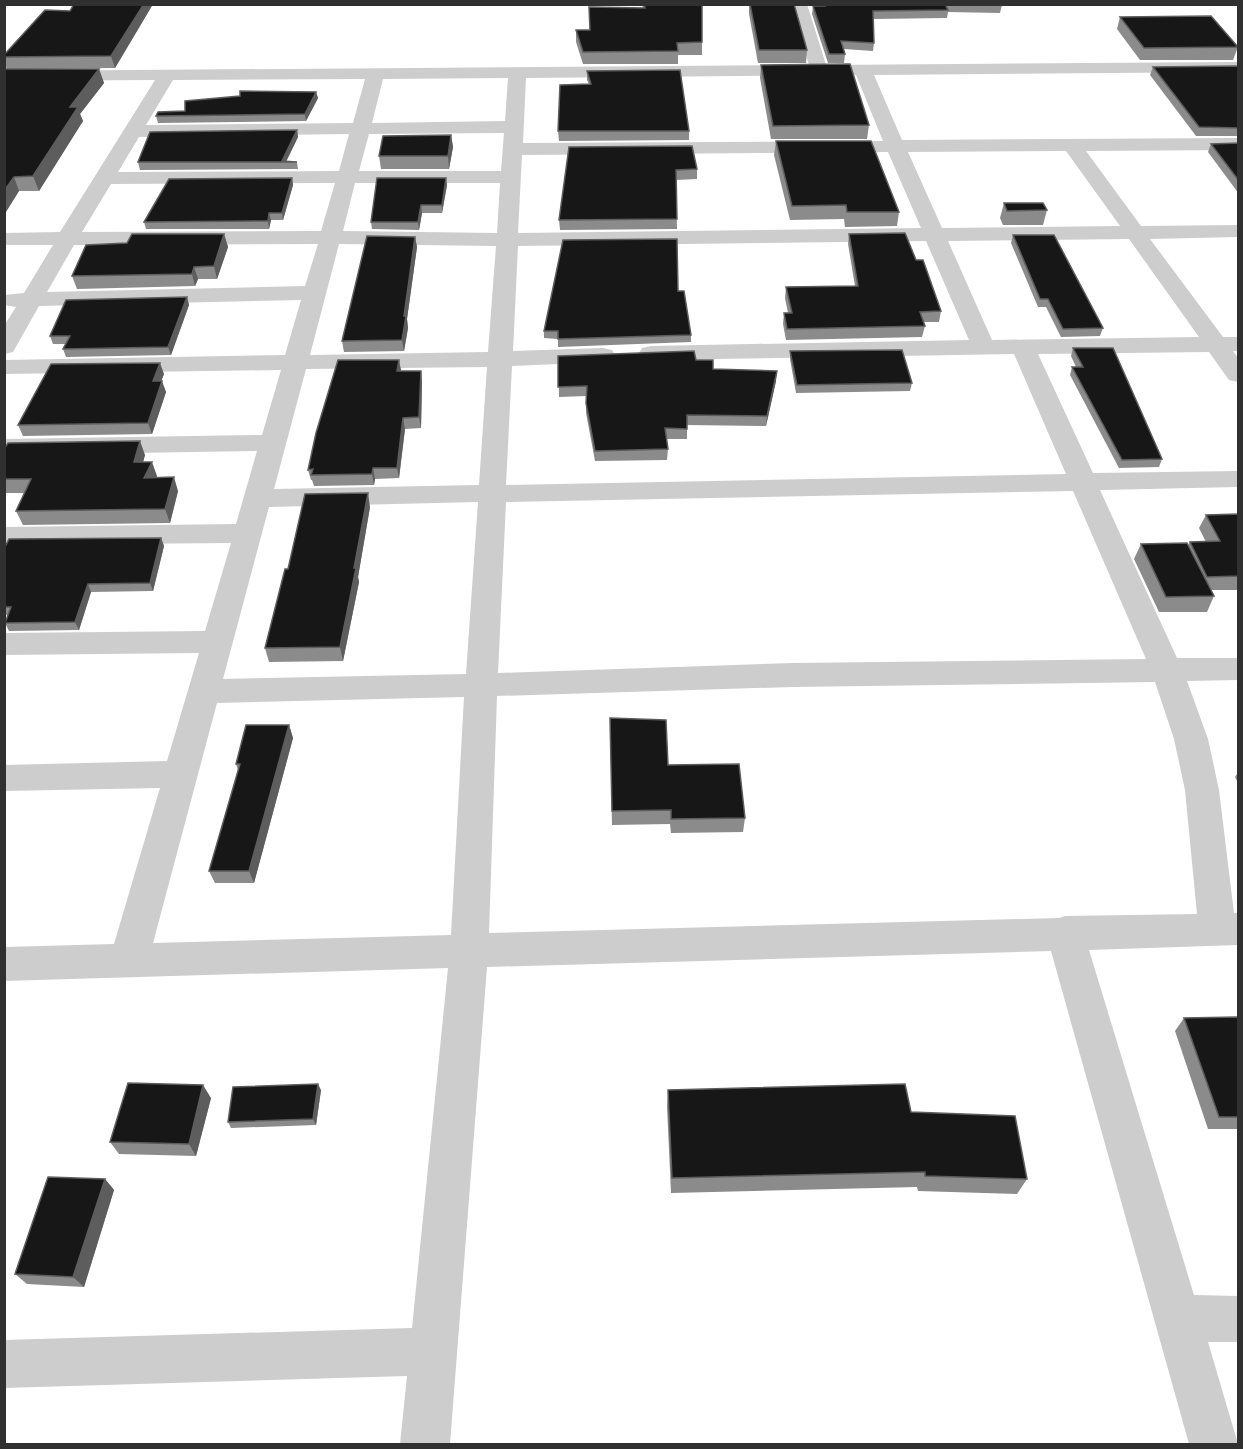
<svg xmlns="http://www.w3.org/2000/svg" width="1243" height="1449" viewBox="0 0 1243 1449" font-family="Commissioner,sans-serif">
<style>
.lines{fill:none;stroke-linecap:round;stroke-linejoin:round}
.street{fill:#cdcdcd;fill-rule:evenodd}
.wall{fill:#8b8b8b}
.shaded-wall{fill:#5d5d5d}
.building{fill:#171717;stroke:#5d5d5d;stroke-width:1.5}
</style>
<rect width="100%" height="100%" fill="#fff"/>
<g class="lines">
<!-- street -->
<path class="street" d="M791,4H807L826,65L1238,62V72L874,75L902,140L1238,138V150L1086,151L1141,226L1238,225V237L1150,239L1223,337H1238V351H1233L1238,358V382L1229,380L1209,352L1038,354L1093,473L1238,471V487L1100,490L1177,658H1238V680L1187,681L1208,739L1219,790L1234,913H1238V945L1089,950L1194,1295L1238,1296V1342H1208L1238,1444H1189L1051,951L487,967L450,1444H400L407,1376L4,1388V1340L412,1328L448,968L4,981V947L114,944L160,788L4,791V765L167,761L199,653L4,655V633L205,631L231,543L4,545V527L236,524L257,451L4,455V439L262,435L281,370L4,374V360L285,355L301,300L39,306L13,352L4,354V326L16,307L4,305V295L24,293L53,245H4V233L60,232L155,80L4,81V71L809,65ZM856,75L883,141L523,143L526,78ZM508,78L505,121L372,123L383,79ZM365,79L353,123L146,125L173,80ZM504,133L501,171H359L369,134ZM349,134L339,171L118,172L139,137ZM1066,151L1120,226L942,228L908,152ZM888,152L921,228L518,233L522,155ZM335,183L321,231L82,232L111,184ZM355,183H500L497,233L343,231ZM1129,239L1199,337L992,340L948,241ZM926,241L969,340L651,346L642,348L639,353L642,358L651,360L1014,354L1066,474L506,485L512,366L603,362L612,360L615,355L612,350L603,348L513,351L518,246ZM318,244L305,286L47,292L74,245ZM339,244L496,246L488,352L310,355ZM487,367L479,485L274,489L306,369ZM1073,491L1146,659L792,663L498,673L506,502ZM478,502L466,674L223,679L269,507ZM1155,682L1174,739L1185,790L1197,914L1065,916L1059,918L489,933L497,696L792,687ZM464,697L451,935L153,943L217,703Z"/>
</g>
<!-- wall -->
<g class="wall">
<polygon points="153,4 115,68 7,69 4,62 4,55 70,11"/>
<polygon points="642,4 702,4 702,55 678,55 678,64 583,64 576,42 576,30 590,30 643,8"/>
<polygon points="749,4 794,4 807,50 806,63 758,63 749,14"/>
<polygon points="820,4 1002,4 1002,5 1000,13 948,12 947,18 873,19 874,43 873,51 844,49 845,54 844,63 828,63 812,14 813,6 821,6"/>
<polygon points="1120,17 1238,47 1233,60 1140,60 1117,29"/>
<polygon points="761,65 869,125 867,139 771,139 760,78"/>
<polygon points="1239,66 1239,136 1196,136 1150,75 1153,67"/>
<polygon points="4,69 99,69 104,83 80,114 83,121 39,191 19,191 4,215"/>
<polygon points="587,71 689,131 689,140 559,141 558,131 589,84 587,80"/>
<polygon points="316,92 318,98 306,121 158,123 156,116"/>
<polygon points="297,130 298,137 286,161 297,162 298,169 140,170 138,162"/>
<polygon points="451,135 453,147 449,169 381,169 379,156"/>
<polygon points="776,141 899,212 897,226 845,227 844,219 790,220 774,155"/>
<polygon points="1239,143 1239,194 1208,152 1211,144"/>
<polygon points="569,147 697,169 697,179 676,180 677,229 560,230 559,220"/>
<polygon points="292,178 293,185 283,220 271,220 269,229 146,229 144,222"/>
<polygon points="447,185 442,213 422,213 419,230 372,229 371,222"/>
<polygon points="1004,203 1047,210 1043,225 1003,225 1000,218"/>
<polygon points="224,234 228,247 217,279 198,279 195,286 77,289 72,276 127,243"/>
<polygon points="849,234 916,260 941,311 939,322 924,322 925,326 922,337 786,340 783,324 784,313 788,313 785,298 786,287 855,286 848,244"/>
<polygon points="1013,235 1103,328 1100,336 1061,337 1046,307 1038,307 1011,243"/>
<polygon points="415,237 417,247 407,319 408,328 404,351 344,352 342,341"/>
<polygon points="678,291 691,335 691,342 558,347 558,339 544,338 544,331"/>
<polygon points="187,297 189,305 171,355 66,357 63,349 65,344 53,344 50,336"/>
<polygon points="1073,348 1162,459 1159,467 1119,468 1070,375 1072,367 1076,367 1071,356"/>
<polygon points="790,351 912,383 910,391 796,393 790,359"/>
<polygon points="558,356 696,360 713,369 776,381 766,426 687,425 687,439 666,439 668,449 667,460 595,461 586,413 586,396 559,397"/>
<polygon points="401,370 400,371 421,371 422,382 421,428 405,429 399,478 375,479 374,485 314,486 312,480 311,480 308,470"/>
<polygon points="164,374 161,381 166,392 152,434 23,436 18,425"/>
<polygon points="4,449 145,455 143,462 157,476 156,478 178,491 170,523 23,525 16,511 25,493 4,493"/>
<polygon points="370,507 358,577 359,582 343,661 269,662 265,648 288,569"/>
<polygon points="1239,514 1239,590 1211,590 1214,596 1207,612 1159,612 1134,559 1141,544 1188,545 1190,542 1206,542 1199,528 1206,515"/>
<polygon points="161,538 164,546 153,591 91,592 79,630 9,631 5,623 8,615 4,615 4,549"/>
<polygon points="610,718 668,765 745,818 743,832 671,833 670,824 612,825"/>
<polygon points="289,725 293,738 254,883 215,883 209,871 238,770 236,764"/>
<polygon points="1239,771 1239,785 1235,777"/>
<polygon points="1184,1018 1239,1021 1239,1129 1208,1129 1175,1031"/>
<polygon points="321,1090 316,1125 231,1128 228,1122"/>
<polygon points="668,1090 911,1112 1027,1179 1017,1194 918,1191 917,1187 671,1193 667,1107"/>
<polygon points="211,1098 196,1156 119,1154 110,1142"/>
<polygon points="105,1179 114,1190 84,1287 27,1284 15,1274"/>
</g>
<!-- shaded-wall -->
<g class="shaded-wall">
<polygon points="144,4 153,4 115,68 111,56"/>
<polygon points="99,69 104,83 80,114 83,121 39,191 33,176 70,107"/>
<polygon points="316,92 318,98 306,121 305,114"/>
<polygon points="297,130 298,137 286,162 282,161"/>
<polygon points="451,135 453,147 449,169 448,156"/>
<polygon points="14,177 19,191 4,215 4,191"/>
<polygon points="292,178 293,185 283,220 282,213"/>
<polygon points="446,178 447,185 442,213 442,205"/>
<polygon points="421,205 422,213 419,230 418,222"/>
<polygon points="269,213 271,220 269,229 268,221"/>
<polygon points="224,234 228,247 217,279 214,266"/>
<polygon points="415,237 417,247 407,319 408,328 404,351 402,340 404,316"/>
<polygon points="194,267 198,279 195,286 192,274"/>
<polygon points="187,297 189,305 171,355 168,347"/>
<polygon points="399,360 401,370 399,382 397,371"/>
<polygon points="160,363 164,374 157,392 153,381"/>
<polygon points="421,371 422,382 421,428 419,417"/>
<polygon points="777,371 776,381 766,426 767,416"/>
<polygon points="162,381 166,392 152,434 148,423"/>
<polygon points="403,418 405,429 399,478 397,468"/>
<polygon points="140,441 145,455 139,476 134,462"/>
<polygon points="152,462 157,476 149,492 144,478"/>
<polygon points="373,468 375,479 374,485 372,474"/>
<polygon points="174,477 178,491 170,523 165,509"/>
<polygon points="368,493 370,507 358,577 359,582 343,661 340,647"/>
<polygon points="161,538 164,546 153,591 150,583"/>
<polygon points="88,584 91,592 79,630 75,622"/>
<polygon points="289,725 293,738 254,883 249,871"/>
<polygon points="318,1084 321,1090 316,1125 313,1119"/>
<polygon points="203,1085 211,1098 196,1156 189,1144"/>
<polygon points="105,1179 114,1190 84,1287 73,1277"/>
</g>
<!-- building -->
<g class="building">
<polygon points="74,4 144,4 111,56 4,57 4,55 45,10 70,11"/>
<polygon points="644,4 702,4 702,42 677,43 678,51 583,52 576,30 590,30 589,7 645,8"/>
<polygon points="750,4 794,4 807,50 759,50"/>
<polygon points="824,4 945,4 948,10 873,11 874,43 841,41 845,54 829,54 813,6 825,6"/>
<polygon points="1211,16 1238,47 1144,48 1120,17"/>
<polygon points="850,64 869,125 773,126 761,65"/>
<polygon points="1239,66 1239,128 1199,127 1153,67"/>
<polygon points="4,69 99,69 70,107 78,107 33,176 14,177 4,191"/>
<polygon points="680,70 689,131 558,131 560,85 591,84 587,71"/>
<polygon points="240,91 316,92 305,114 156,116 158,112 185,111 185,101 240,96"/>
<polygon points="297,130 282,161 297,162 138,162 150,132"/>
<polygon points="451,135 448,156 379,156 383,136"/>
<polygon points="776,141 871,141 899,212 847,212 846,205 792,206"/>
<polygon points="1239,143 1239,181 1211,144"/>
<polygon points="692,146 697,169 676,170 677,219 559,220 569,147"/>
<polygon points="292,178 282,213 269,213 268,221 144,222 169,179"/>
<polygon points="377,178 446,178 442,205 421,205 418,222 371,222"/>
<polygon points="1004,203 1043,203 1047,210 1007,211"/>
<polygon points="905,233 916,260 923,260 941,311 920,312 925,326 787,329 784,313 792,313 786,287 858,286 849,234"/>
<polygon points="132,234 224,234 214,266 194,267 192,274 72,276 86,245 127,243"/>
<polygon points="1013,235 1054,235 1103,328 1063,329 1048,299 1040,299"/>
<polygon points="367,236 415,237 404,316 406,316 402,340 342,341"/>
<polygon points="677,239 678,291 684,291 691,335 558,339 558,331 544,331 563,240"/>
<polygon points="187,297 168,347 63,349 70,336 50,336 66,300"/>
<polygon points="1073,348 1113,348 1162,459 1122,460 1072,367 1083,367"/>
<polygon points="902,350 912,383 797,385 790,351"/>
<polygon points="694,351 696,360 713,360 713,369 777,371 767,416 687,415 687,429 665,428 668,449 595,451 586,403 587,386 558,387 558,356"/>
<polygon points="338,360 399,360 397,371 421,371 419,417 403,418 397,468 373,468 372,474 311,475 313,469 308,470 316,433"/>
<polygon points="160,363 153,381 162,381 148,423 18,425 51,364"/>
<polygon points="140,441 134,462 152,462 144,478 174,477 165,509 16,511 31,479 4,479 4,449 8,443"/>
<polygon points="368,493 354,568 356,568 340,647 265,648 285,569 288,569 305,494"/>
<polygon points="1239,514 1239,576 1207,577 1190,542 1220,541 1206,515"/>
<polygon points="161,538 150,583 88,584 75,622 5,623 11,607 4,607 4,549 9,539"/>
<polygon points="1187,543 1214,596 1166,597 1141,544"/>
<polygon points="610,718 666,720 668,765 739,764 745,818 671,819 671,810 612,811"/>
<polygon points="246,725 289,725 249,871 209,871 240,764 236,764"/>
<polygon points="1237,1017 1239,1021 1239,1117 1219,1117 1184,1018"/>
<polygon points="128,1083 203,1085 189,1144 110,1142"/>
<polygon points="318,1084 313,1119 228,1122 233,1087"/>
<polygon points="905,1084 911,1112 1015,1116 1027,1179 925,1176 925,1172 672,1178 668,1090"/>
<polygon points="48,1177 105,1179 73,1277 15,1274"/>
</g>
<!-- border -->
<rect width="1243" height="1449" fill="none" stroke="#303030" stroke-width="12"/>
</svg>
